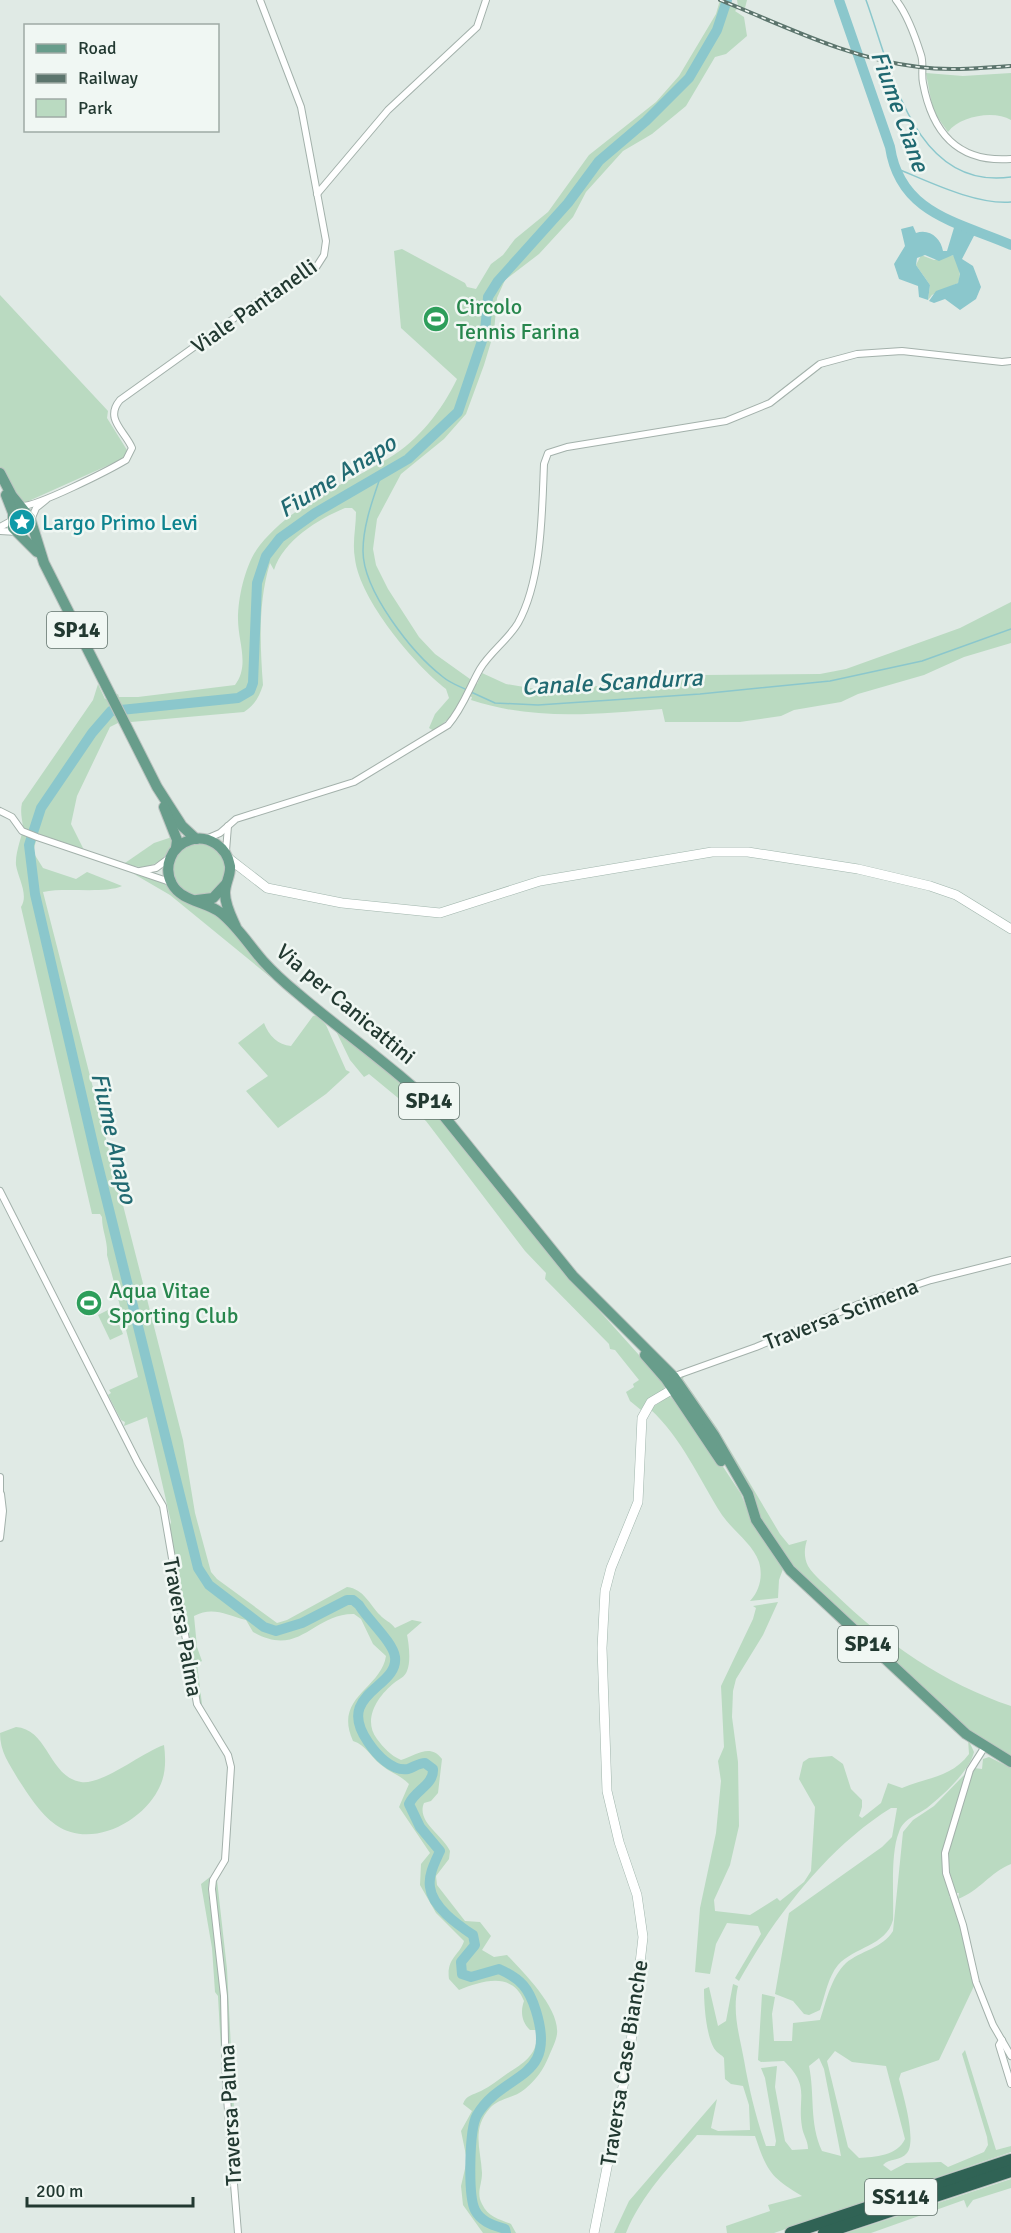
<svg xmlns="http://www.w3.org/2000/svg" width="1011" height="2233" viewBox="0 0 1011 2233" font-family="Signika,sans-serif">
<style>
.green{fill:#badac1;fill-rule:evenodd}
.water{fill:#8bc7cc}
.lines{fill:none;stroke-linecap:round;stroke-linejoin:round}
.stream{stroke:#8bc7cc;stroke-width:1.5}
.river{stroke:#8bc7cc;stroke-width:10}
.street-casing{stroke:#a3b1ab;stroke-width:8}
.secondary-casing{stroke:#a0b5ac;stroke-width:10}
.primary-casing{stroke:#bdc4c1;stroke-width:12}
.highway-casing{stroke:#bdc4c1;stroke-width:14}
.street{stroke:#fff;stroke-width:6}
.secondary{stroke:#fff;stroke-width:9}
.primary{stroke:#689d8b;stroke-width:10}
.highway{stroke:#306355;stroke-width:12}
.rail-casing{stroke:#5c756d;stroke-width:4}
.rail{stroke:#f0f7f3;stroke-width:1.5;stroke-dasharray:4.5;stroke-linecap:butt}
.labels{text-anchor:middle;dominant-baseline:central;stroke-width:5;stroke-linejoin:round;paint-order:stroke}
.shield{fill:#f0f7f3;stroke:#60726b;stroke-width:1.5}
.shield-label{font-size:21px;font-weight:bold;fill:#223931}
.street-label{font-size:22px;fill:#223931;stroke:#f0f7f3}
.leisure-label{font-size:22px;fill:#27864d;stroke:#f0f7f3;text-anchor:start}
.culture-label{font-size:22px;fill:#0d838f;stroke:#f0f7f3;text-anchor:start}
.water-label{font-size:24px;font-style:italic;fill:#206971;stroke:#f0f7f3}
</style>
<rect width="100%" height="100%" fill="#e0eae5"/>
<!-- green -->
<g class="green">
<path d="M720,0L738,6L737,0H747L745,8L739,7L735,11L744,17L747,36L726,54L715,57L686,106L652,134L623,151L586,192L573,217L539,254L505,280L497,298L494,332L484,365L466,414L444,439L401,474L377,519L373,549L376,565L388,589L419,637L435,654L477,684L482,673L506,684L536,689H569L703,675L820,674L846,669L960,628L1011,602V643L964,657L924,675L858,694L841,702L794,710L781,716L740,722H665L662,709C596,714 535,721 471,700L472,697L465,695L454,714L434,731L429,728L435,714L449,698L446,689C414,664 360,600 355,559C352,543 356,528 356,512L352,508H345C318,519 283,541 274,570L270,563C258,602 260,644 263,685C259,697 255,705 244,712L131,722L128,718L110,727L77,796L71,824L84,850L37,837L33,852L43,868L76,879L87,872L122,886C105,894 65,887 43,892L183,1440L195,1513L211,1572L217,1579L277,1623L287,1620L347,1587C364,1589 369,1604 380,1615C384,1620 391,1622 395,1628L412,1620L422,1622L407,1635C409,1644 411,1662 407,1671C405,1677 399,1679 394,1683C378,1696 362,1719 377,1739C384,1748 390,1755 401,1760C417,1755 430,1743 442,1759L438,1793L431,1801L424,1803C416,1822 443,1835 450,1851L449,1859L436,1876L437,1885L465,1921L480,1922L491,1936L482,1950L494,1957L507,1955C523,1972 560,2008 557,2034C556,2041 552,2049 549,2056C543,2070 537,2079 525,2089C515,2098 499,2098 490,2108C471,2129 481,2150 482,2173C482,2185 476,2193 482,2204C488,2217 499,2219 511,2224L516,2233H483L463,2205L461,2186L467,2160L461,2131L472,2111L463,2104C466,2095 473,2095 481,2091C491,2086 499,2079 508,2073C525,2062 540,2053 536,2030H530C522,2022 520,2012 524,2001C512,1971 482,1981 459,1990L449,1979C446,1958 460,1955 464,1941L436,1913L420,1885L421,1864L430,1853L399,1807L409,1784C400,1775 389,1772 380,1764C370,1756 366,1745 353,1741C333,1697 381,1689 386,1656L373,1644L361,1619L354,1614C313,1613 300,1659 253,1632L246,1620C226,1615 213,1606 194,1616L197,1647L202,1661L197,1664L202,1704L199,1703L168,1531L171,1522L147,1417L124,1426L125,1422L121,1420L108,1395L111,1393L109,1390L138,1377L107,1255C108,1241 102,1231 102,1217L100,1214H92L21,907C29,895 18,878 16,865C15,851 23,835 23,827C22,818 20,812 22,803L93,700L98,684L105,699L118,694L119,697H138L235,685C250,665 238,642 238,619C238,596 246,562 260,545C294,503 344,485 389,458C419,440 442,410 457,379L401,328L394,251L402,249L465,283L467,287L476,289L491,264L503,255L515,239L548,212L589,155L656,102L679,76L716,14Z"/>
<path d="M926,73L963,76L1011,73V120C994,110 960,116 948,132L933,111Z"/>
<path d="M921,255L934,260L953,255C959,261 962,275 958,283L932,295L928,300L930,285L916,265Z"/>
<polygon points="0,295 108,411 107,418 127,450 126,455 120,460 22,504 16,499 0,467"/>
<path d="M172,837L174,843C163,863 147,873 125,863L154,843Z"/>
<circle cx="199" cy="870" r="27"/>
<polygon points="134,874 163,881 213,911 291,994 170,895"/>
<path d="M317,1015L326,1025L346,1070L350,1072L326,1094L278,1128L246,1091L268,1076L238,1043L264,1023C269,1036 278,1045 291,1046L313,1016Z"/>
<path d="M334,1027L433,1110L587,1297L665,1384C665,1396 646,1399 641,1410L630,1401L626,1392L634,1387L633,1384L639,1380L615,1350L610,1349L609,1344L545,1279L546,1273L525,1251L426,1121L369,1074L364,1077L350,1060Z"/>
<polygon points="112,1308 123,1334 110,1340 98,1315"/>
<path d="M684,1376L683,1379L717,1428L780,1534L789,1545L807,1540C804,1549 804,1558 808,1566C814,1576 826,1585 834,1593C884,1642 945,1684 1011,1706V1758L974,1734L794,1570L775,1545L680,1378Z"/>
<path d="M669,1396L679,1404L710,1447L741,1494L753,1524L783,1569L779,1580L778,1598L750,1601C760,1590 763,1576 759,1562C753,1544 733,1531 722,1515C699,1479 682,1438 650,1409Z"/>
<path d="M778,1602L763,1635L736,1679L733,1691L732,1717L738,1762L739,1826L730,1865L714,1900L715,1911L750,1915L777,1898L780,1901L804,1882L811,1871L815,1807L799,1779L803,1762L809,1758L832,1756L843,1764L851,1789L862,1800V1807L859,1816L862,1818L881,1803L888,1783L902,1788C927,1777 951,1778 969,1754L968,1739L974,1752C969,1772 943,1795 927,1808C917,1815 903,1819 899,1832C890,1854 894,1896 893,1920C886,1946 854,1947 838,1965C828,1977 825,1996 820,2010L809,2015L804,2014L793,2001L775,1994L789,1913L882,1847L892,1837L897,1808H891C828,1847 775,1916 739,1981L735,1978L761,1934L758,1926L727,1923L716,1944L710,1974L695,1972L700,1908L716,1833L721,1781L718,1761L724,1747L721,1686L753,1619L756,1608L753,1606Z"/>
<path d="M16,1727C48,1729 49,1777 81,1782C103,1785 141,1753 164,1745C166,1760 166,1776 158,1790C141,1823 90,1849 56,1825C40,1814 28,1794 18,1779C9,1763 0,1752 0,1733Z"/>
<path d="M989,1757L1011,1768V1864C989,1873 981,1890 958,1899L959,1893H956L948,1872L947,1858L974,1768L982,1769L983,1759Z"/>
<path d="M965,1774L942,1862L951,1894L949,1897L952,1898L962,1926L974,1986L939,2060L901,2073L899,2079C903,2094 917,2141 907,2153C901,2161 889,2158 883,2165L891,2171L906,2163L941,2162L948,2167L984,2152L988,2145L987,2137L962,2054L965,2050L996,2150L1011,2146V2152L774,2233H727L726,2226L770,2211L768,2205L802,2196C770,2177 767,2171 755,2136L697,2135C671,2165 641,2195 626,2233H614L629,2201L717,2099L711,2128L718,2131L750,2130L749,2105L743,2086L731,2084L725,2079L724,2058C722,2055 719,2054 717,2052C706,2041 704,2004 704,1989L709,1987L718,2026L726,2021L733,1984L738,1986C732,2012 739,2033 744,2060C749,2089 756,2118 766,2146H775L776,2141L765,2078L761,2068L777,2066L775,2087L785,2141L792,2150L808,2149C808,2140 803,2135 802,2127C797,2097 811,2087 784,2061L761,2062L758,2060L762,1994L775,1997L772,2014L774,2041H792L793,2023L820,2020C826,2002 831,1977 846,1963C860,1951 883,1948 893,1931L903,1832L913,1820L934,1806ZM835,2051L852,2062L886,2066L905,2139C897,2156 875,2157 859,2158L848,2147L827,2061ZM819,2058L824,2069L841,2156L822,2151C809,2123 815,2095 809,2066Z"/>
<path d="M210,1877C205,1895 214,1917 216,1936C222,1986 222,2036 223,2087L218,1996L215,1992L212,1948L201,1884Z"/>
<polygon points="217,1880 227,1969 234,2109 239,2116 232,2122 221,1932 214,1890"/>
<polygon points="1011,2179 1011,2188 973,2200 967,2208 964,2200 871,2233 846,2233"/>
</g>
<!-- water -->
<path class="water" d="M956,221L977,230L962,259L973,266L981,287L976,299L960,310L945,299L934,303L929,301L936,291L958,283L960,274L953,255L939,261L925,255L917,258L916,265L930,285L928,300L919,297L918,286L899,279L894,264L905,246L901,229L913,226L916,233C929,228 941,238 943,251H947Z"/>
<g class="lines">
<!-- stream -->
<g class="stream">
<path d="M866,0C891,68 913,191 1011,177"/>
<path d="M893,167C926,180 974,205 1011,202"/>
<path d="M381,475C373,499 363,525 363,551C363,591 412,653 443,677C450,683 459,686 467,690"/>
<polyline points="471,692 495,703 538,705 700,694 830,681 922,661 1011,629"/>
</g>
<!-- river -->
<g class="river">
<path d="M839,0L890,147C900,214 958,222 1011,245"/>
<path d="M506,2233L505,2229C493,2225 481,2222 475,2210C468,2196 469,2129 477,2115C503,2071 558,2082 536,2011C529,1988 521,1979 499,1969L471,1977L462,1974L461,1962L475,1945L473,1935C458,1925 432,1907 430,1887C428,1875 435,1862 440,1851L420,1827L409,1804C415,1790 434,1785 433,1769L425,1763C419,1763 414,1767 408,1769C392,1772 376,1754 368,1742C334,1693 399,1688 395,1657C393,1642 368,1620 359,1605L353,1600H347L302,1623L276,1631L264,1627L209,1585L198,1568L96,1157L35,894L29,845L41,808L92,733L111,711L238,698L250,691L253,683L257,583L266,556L280,538L315,513L408,459L458,412L485,332L488,297L498,281L568,203L599,161L646,121L689,78L717,30L727,0"/>
</g>
<defs>
<g id="street">
<path d="M896,0C907,14 916,39 921,55C924,64 921,74 923,83C932,132 957,163 1011,159"/>
<polyline points="317,194 388,110 477,27 486,0"/>
<path d="M20,506C35,508 109,470 126,460L132,448C125,431 104,419 120,400L268,294L315,269L324,255L326,241L301,107L260,0"/>
<polyline points="31,520 36,508 46,500"/>
<polyline points="0,527 13,520"/>
<polyline points="0,531 17,532"/>
<polyline points="0,811 12,817 22,831 37,837 170,882"/>
<path d="M206,839L220,833L236,819L354,782L448,725C463,708 469,688 480,669C490,652 508,640 518,623C542,580 542,512 544,464L548,453L567,447L726,421L770,403L820,364L857,354L902,351L1002,362L1011,361"/>
<polyline points="226,851 228,826"/>
<polyline points="140,871 156,868 168,859"/>
<polyline points="0,1191 138,1463 163,1506 197,1704 228,1755 231,1767 225,1860 213,1880 212,1889 224,1996 226,2086 238,2233"/>
<polyline points="672,1377 756,1347 859,1304 931,1280 1011,1260"/>
<polyline points="0,1477 0,1494"/>
<polyline points="0,1538 3,1511 1,1494"/>
<polyline points="984,1748 970,1770 945,1853 946,1873 963,1925 976,1982 993,2025 1011,2056"/>
<polyline points="1002,2040 999,2045 1011,2084"/>
</g>
<g id="secondary">
<polyline points="227,857 267,888 342,903 440,913 540,881 712,852 748,852 858,869 930,886 956,895 1011,929"/>
<polyline points="594,2233 630,2051 643,1937 637,1895 619,1842 607,1791 602,1648 605,1591 611,1568 638,1502 642,1418 651,1402 673,1389"/>
</g>
<g id="primary">
<polyline points="0,473 12,496 30,518 44,563 157,787 182,826 196,839"/>
<polyline points="6,495 13,513 13,528 37,552"/>
<polyline points="164,807 177,840 176,848"/>
<polyline points="197,900 213,898 226,884"/>
<path d="M236,927C231,916 225,905 225,893C225,883 231,875 230,866C227,847 208,834 190,840C171,846 163,867 172,884C182,902 206,901 221,913C238,927 249,945 263,961C273,972 285,983 296,992C345,1034 398,1070 443,1115L573,1276L674,1377L714,1435L748,1494L756,1520L790,1570L966,1734L1011,1762"/>
<polyline points="645,1355 666,1379 721,1461"/>
</g>
<g id="highway">
<polyline points="791,2233 1011,2160"/>
<polyline points="824,2233 1011,2171"/>
</g>
</defs>
<!-- street casing -->
<use href="#street" class="street-casing"/>
<!-- secondary casing -->
<use href="#secondary" class="secondary-casing"/>
<!-- primary casing -->
<use href="#primary" class="primary-casing"/>
<!-- highway casing -->
<use href="#highway" class="highway-casing"/>
<!-- street -->
<use href="#street" class="street"/>
<!-- secondary -->
<use href="#secondary" class="secondary"/>
<!-- primary -->
<use href="#primary" class="primary"/>
<!-- highway -->
<use href="#highway" class="highway"/>
<defs>
<path id="rail" d="M720,0C785,26 849,59 919,67C949,71 981,68 1011,66"/>
</defs>
<!-- rail casing -->
<use href="#rail" class="rail-casing"/>
<!-- rail -->
<use href="#rail" class="rail"/>
</g>
<!-- icons -->
<defs>
<symbol id="stadium-disc" viewBox="-11 -11 22 22"><circle r="9.5" fill="#2e9e5b" stroke="#f0f7f3"/><path d="M0-5a6.5 5 0 1 0 0 10a6.5 5 0 1 0 0-10ZM-3.5-1.8h7v3.6h-7Z" fill="#fff"/></symbol>
<symbol id="sight-disc" viewBox="-11 -11 22 22"><circle r="9.5" fill="#0f9aa8" stroke="#f0f7f3"/><path d="M0-6L1.8-2.2L6-1.7L2.9 1.2L3.7 5.4L0 3.3L-3.7 5.4L-2.9 1.2L-6-1.7L-1.8-2.2Z" fill="#fff"/></symbol>
</defs>
<g fill-rule="evenodd">
<use href="#stadium-disc" x="421" y="304" width="30" height="30"/>
<use href="#sight-disc" x="7" y="507" width="30" height="30"/>
<use href="#stadium-disc" x="74" y="1288" width="30" height="30"/>
</g>
<g class="labels">
<!-- shield labels -->
<g class="shield">
<rect x="47" y="612" width="60" height="36" rx="4.5"/>
<rect x="399" y="1083" width="60" height="36" rx="4.5"/>
<rect x="838" y="1626" width="60" height="36" rx="4.5"/>
<rect x="865" y="2179" width="72" height="36" rx="4.5"/>
</g>
<g class="shield-label">
<text x="77" y="630">SP14</text>
<text x="429" y="1101">SP14</text>
<text x="868" y="1644">SP14</text>
<text x="901" y="2197">SS114</text>
</g>
<!-- street labels -->
<g class="street-label">
<text transform="translate(254 306) rotate(-35)">Viale Pantanelli</text>
<text transform="translate(346 1004) rotate(40)">Via per Canicattini</text>
<text transform="translate(841 1314) rotate(-21)">Traversa Scimena</text>
<text transform="translate(183 1627) rotate(80)">Traversa Palma</text>
<text transform="translate(624 2063) rotate(-81)">Traversa Case Bianche</text>
<text transform="translate(230 2115) rotate(-93)">Traversa Palma</text>
</g>
<!-- leisure labels -->
<g class="leisure-label">
<text x="456" y="306">Circolo<tspan x="456" dy="25">Tennis Farina</tspan></text>
<text x="109" y="1290">Aqua Vitae<tspan x="109" dy="25">Sporting Club</tspan></text>
</g>
<!-- culture labels -->
<g class="culture-label">
<text x="42" y="522">Largo Primo Levi</text>
</g>
<!-- water labels -->
<g class="water-label">
<text transform="translate(900 111) rotate(70)">Fiume Ciane</text>
<text transform="translate(337 476) rotate(-32)">Fiume Anapo</text>
<text transform="translate(612 682) rotate(-3)">Canale Scandurra</text>
<text transform="translate(114 1138) rotate(77)">Fiume Anapo</text>
</g>
</g>
<!-- legend -->
<rect x="24" y="24" width="195" height="108" fill="#f0f7f3" stroke="#9eaba5" stroke-width="1.5"/>
<rect x="36" y="44" width="30" height="9" fill="#689d8b" stroke="#9eaba5" stroke-width="1.5"/>
<text x="78" y="54" font-size="18" fill="#223931">Road</text>
<rect x="36" y="74" width="30" height="9" fill="#5c756d" stroke="#9eaba5" stroke-width="1.5"/>
<text x="78" y="84" font-size="18" fill="#223931">Railway</text>
<rect x="36" y="99" width="30" height="18" fill="#badac1" stroke="#9eaba5" stroke-width="1.5"/>
<text x="78" y="114" font-size="18" fill="#223931">Park</text>
<!-- scale -->
<path d="M27 2197v9h166v-9" fill="none" stroke="#223931" stroke-width="3"/>
<text x="36" y="2197" font-size="18" fill="#223931" stroke="#f0f7f3" stroke-width="4.5" paint-order="stroke">200 m</text>
</svg>
